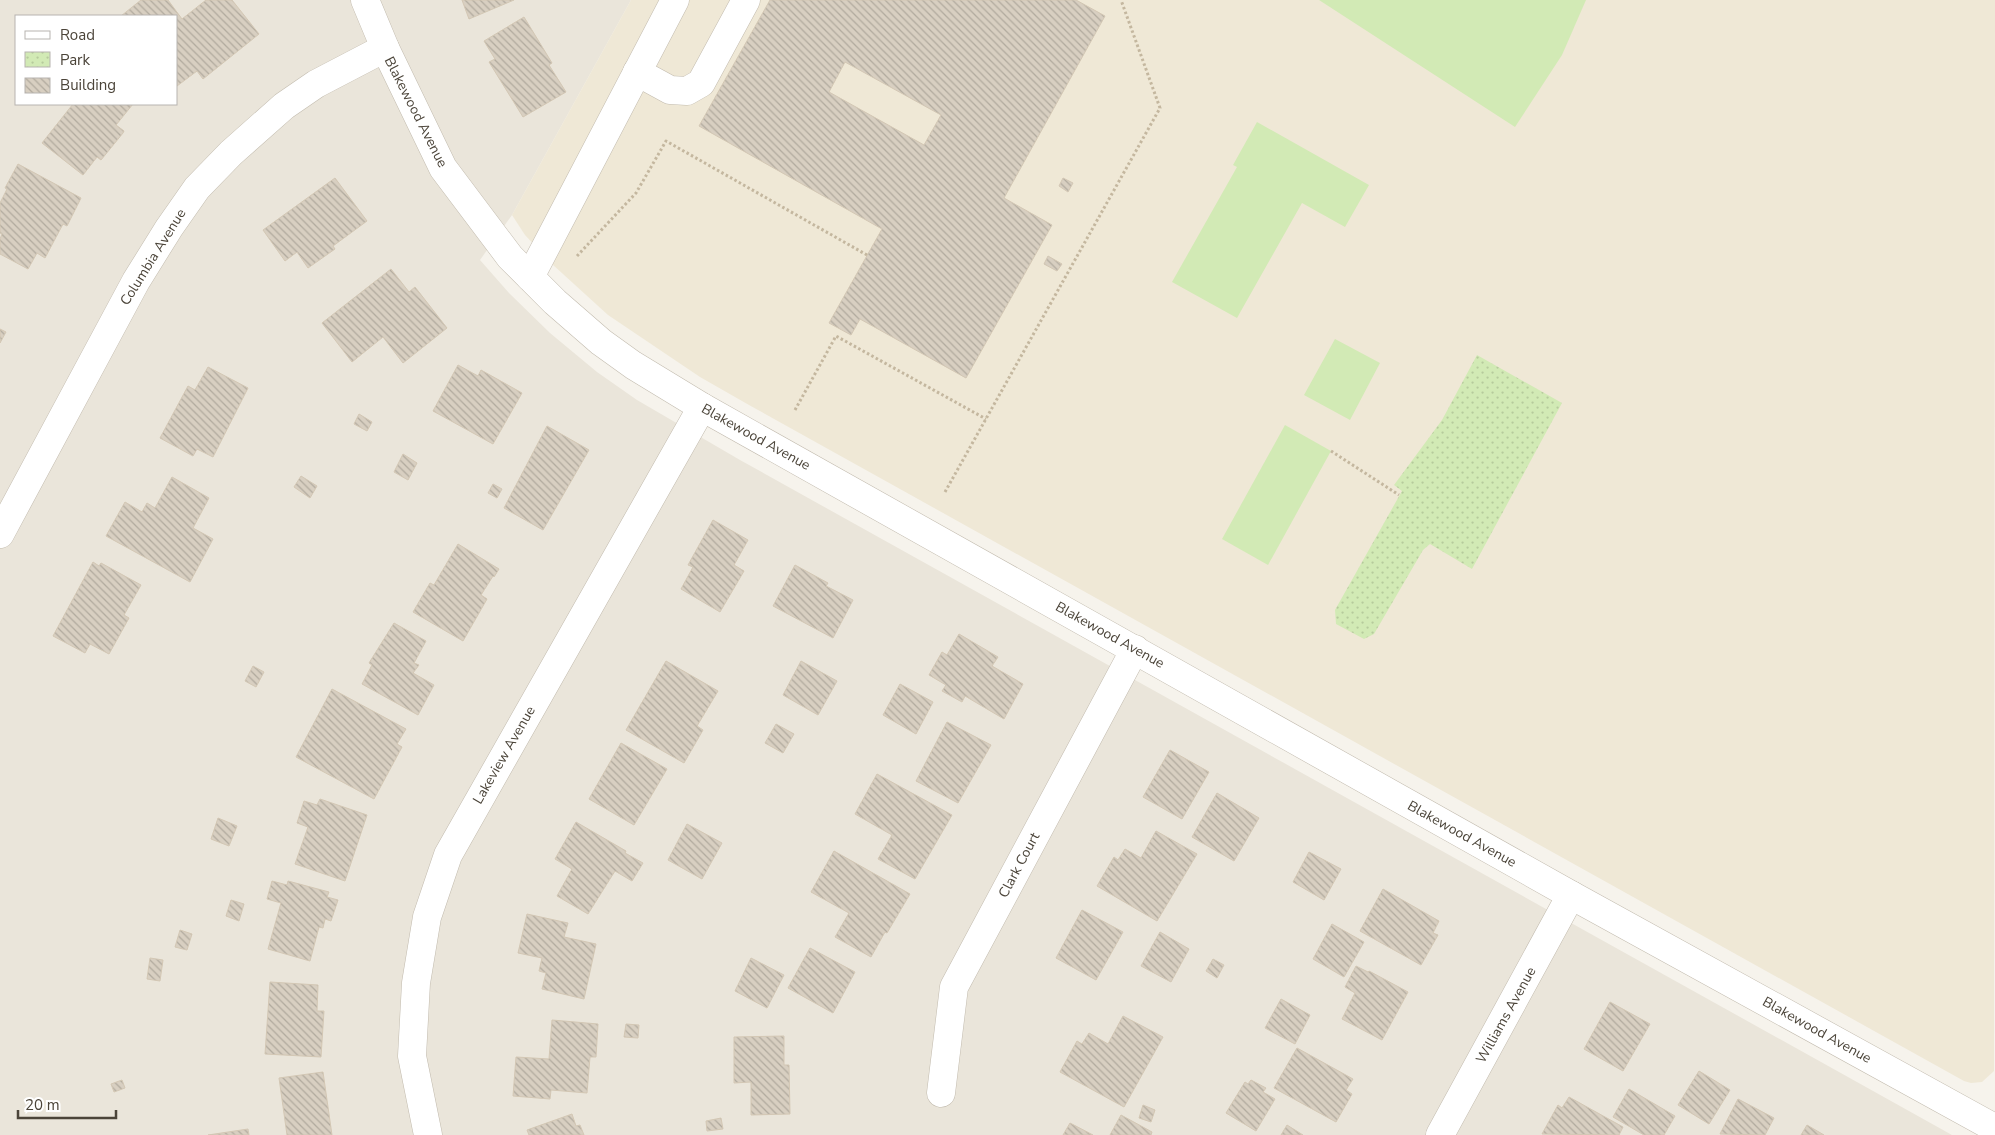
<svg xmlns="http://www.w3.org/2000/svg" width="1995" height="1135" viewBox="0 0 1995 1135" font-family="'Nunito Sans',sans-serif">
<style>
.residential{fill:#eae5da;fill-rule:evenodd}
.education{fill:#efe8d6}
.grass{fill:#d2eab5}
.park{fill:url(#park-dots)}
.building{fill:url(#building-back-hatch);stroke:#d3c7b4;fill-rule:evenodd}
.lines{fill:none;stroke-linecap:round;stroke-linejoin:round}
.minor-casing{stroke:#c2bbae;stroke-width:29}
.path{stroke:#c4b79f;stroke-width:3;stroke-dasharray:2.5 2.5;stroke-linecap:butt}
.minor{stroke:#fff;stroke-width:28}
.labels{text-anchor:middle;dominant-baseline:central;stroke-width:4;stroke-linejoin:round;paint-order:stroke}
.street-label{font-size:14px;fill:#4b4439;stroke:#fff}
</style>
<defs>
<pattern id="park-dots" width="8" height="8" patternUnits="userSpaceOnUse" patternTransform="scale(1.25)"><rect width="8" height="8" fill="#d2eab5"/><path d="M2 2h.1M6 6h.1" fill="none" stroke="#b6ca9c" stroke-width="1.8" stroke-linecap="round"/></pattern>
<pattern id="building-back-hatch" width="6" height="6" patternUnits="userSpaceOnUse" patternTransform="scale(1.25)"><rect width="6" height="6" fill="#d8cfc1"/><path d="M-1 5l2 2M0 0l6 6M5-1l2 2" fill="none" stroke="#b1aa9e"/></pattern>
</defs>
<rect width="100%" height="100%" fill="#f6f3ec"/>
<!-- residential -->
<path class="residential" d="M0,0H631L512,215L480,260L509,293L550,333L597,372L637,400L740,460L1952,1135H0ZM16,16H176V104H16Z"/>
<!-- education -->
<polygon class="education" points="631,0 1995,0 1994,1071 1982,1082 1971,1083 1964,1081 749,405 700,377 608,315 552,264 525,235 512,215"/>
<!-- grass -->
<g class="grass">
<polygon points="1319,0 1586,0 1562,55 1515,127"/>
<polygon points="1257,122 1369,185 1345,227 1302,203 1237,318 1172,282 1237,167 1233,165"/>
<polygon points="1335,339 1380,363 1350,420 1304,395"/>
<polygon points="1285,425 1331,451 1268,565 1222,539"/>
</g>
<!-- park -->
<polygon class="park" points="1477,355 1562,403 1472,569 1430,544 1423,550 1374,634 1364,639 1336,624 1335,610 1402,491 1394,485 1442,420"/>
<!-- building -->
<g class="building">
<polygon points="141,0 168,0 182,19 206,0 232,0 259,34 203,79 197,71 177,86 176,16 121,16"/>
<polygon points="462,0 514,0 469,19"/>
<path d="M770,0H1076L1105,16L1004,198L1052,225L966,378L860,319L851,335L829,323L882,229L699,126ZM845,62L941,115L924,145L829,92Z"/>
<polygon points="524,17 552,63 549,65 566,92 523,117 489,62 495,59 484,41"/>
<polygon points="73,104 133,104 116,125 124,131 123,133 101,160 97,157 83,175 42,143"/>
<polygon points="18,164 81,198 67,226 63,224 45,258 37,253 28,269 0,254 0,239 2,234 0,233 0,203 7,189 5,188"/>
<polygon points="335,178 367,221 333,246 335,249 308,268 297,252 285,261 263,230"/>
<polygon points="1063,178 1073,183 1068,192 1059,186"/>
<polygon points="1048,256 1062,264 1057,271 1044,264"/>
<polygon points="391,269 409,292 415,287 447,328 403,363 383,337 352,362 322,323"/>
<polygon points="0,329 6,332 0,343"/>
<polygon points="458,365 478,376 481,370 522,393 493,444 433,411"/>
<polygon points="208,367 248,388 213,457 197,449 193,456 160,438 188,386 195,390"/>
<polygon points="359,414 372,422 367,431 354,424"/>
<polygon points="547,426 589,450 543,530 504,508"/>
<polygon points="403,454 417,463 408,480 394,472"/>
<polygon points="301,476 317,486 310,498 294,487"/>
<polygon points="172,477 209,498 193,528 213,539 190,582 106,536 125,502 142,512 147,503 155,508"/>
<polygon points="493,484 502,489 497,498 488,493"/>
<polygon points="713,520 748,540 734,565 744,571 720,612 681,589 693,567 688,565"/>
<polygon points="458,544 499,569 494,577 493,576 481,595 487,599 463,641 413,612 430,583 434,585"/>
<polygon points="93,562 99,566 101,563 141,585 124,615 129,618 109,654 90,644 85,653 53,636"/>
<polygon points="795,565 828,583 826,586 853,600 833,638 773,606"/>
<polygon points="394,623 426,641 414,663 419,665 413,673 434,685 418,715 362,684 372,665 369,663"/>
<polygon points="959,634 998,657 992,666 1023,684 1004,719 965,696 962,702 942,691 946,685 929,675 942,652 947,655"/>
<polygon points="666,661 718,691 697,726 703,730 684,763 626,730"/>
<polygon points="801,661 837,681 818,715 783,695"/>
<polygon points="253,666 264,672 256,687 245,681"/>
<polygon points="900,684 933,702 916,734 883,715"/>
<polygon points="332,689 406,729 397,744 402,747 374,799 296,757"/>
<polygon points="947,722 991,745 958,803 916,781"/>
<polygon points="776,724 794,734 783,753 765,743"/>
<polygon points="621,743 667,769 634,825 589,799"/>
<polygon points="1170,750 1209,772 1182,819 1143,797"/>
<polygon points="877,774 952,815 915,879 878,859 892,835 855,814"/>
<polygon points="1217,793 1259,818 1234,861 1192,837"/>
<polygon points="320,799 367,815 345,881 295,864 308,827 297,823 304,801 317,805"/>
<polygon points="218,818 237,826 229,846 211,839"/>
<polygon points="576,822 626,851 625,853 643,863 632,881 615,871 588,914 557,896 572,869 555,859"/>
<polygon points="687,824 722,843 702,879 668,860"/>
<polygon points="1156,831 1197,854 1157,921 1097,886 1114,857 1118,860 1125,849 1141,858"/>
<polygon points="834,851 910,894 887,933 885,932 871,957 835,937 849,913 811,892"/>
<polygon points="1309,852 1341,869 1324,900 1293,882"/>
<polygon points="272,881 287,885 288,881 329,892 327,897 338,900 331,921 325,919 323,928 319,927 310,961 268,949 281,903 267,899"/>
<polygon points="1383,889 1439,921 1433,933 1438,935 1421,965 1360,931"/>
<polygon points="231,900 244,904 239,921 226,916"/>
<polygon points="1082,910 1123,932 1096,980 1056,958"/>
<polygon points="527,914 568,923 564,937 596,944 584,999 542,989 546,973 539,971 542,958 518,953"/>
<polygon points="1332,924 1364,942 1344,977 1313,959"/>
<polygon points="180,930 192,934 187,950 175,947"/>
<polygon points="1160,932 1189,949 1171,982 1141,966"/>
<polygon points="810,948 855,972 833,1013 788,988"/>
<polygon points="150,958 163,960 160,981 147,979"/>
<polygon points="751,958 784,975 767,1008 735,991"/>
<polygon points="1213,959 1224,965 1217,978 1206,971"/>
<polygon points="1356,966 1368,972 1369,971 1408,992 1382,1040 1342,1019 1355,993 1345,987"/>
<polygon points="270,982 318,985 317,1011 324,1011 321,1057 265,1054"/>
<polygon points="1281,999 1310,1015 1295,1044 1265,1028"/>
<polygon points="1610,1002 1650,1024 1623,1071 1584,1049"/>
<polygon points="1123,1016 1163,1037 1124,1107 1060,1072 1077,1041 1082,1044 1089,1033 1108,1044"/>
<polygon points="552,1020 598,1024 596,1057 590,1057 587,1093 551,1090 550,1099 513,1096 516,1057 549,1059"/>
<polygon points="626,1024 639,1025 638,1038 624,1037"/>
<polygon points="784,1036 784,1065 789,1065 790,1114 751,1115 751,1082 734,1083 734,1037"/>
<polygon points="1297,1048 1353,1079 1346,1090 1352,1094 1336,1122 1274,1088"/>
<polygon points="1699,1071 1730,1090 1709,1124 1678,1105"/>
<polygon points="323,1072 332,1135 287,1135 279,1078"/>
<polygon points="122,1080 125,1088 114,1092 111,1084"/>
<polygon points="1251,1080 1266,1088 1263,1092 1275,1099 1256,1131 1226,1113 1245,1082 1248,1084"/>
<polygon points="1629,1089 1675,1116 1664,1135 1644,1135 1613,1117"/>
<polygon points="1569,1097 1623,1127 1619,1135 1542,1134 1558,1105 1562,1108"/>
<polygon points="1738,1099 1774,1118 1765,1135 1720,1134"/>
<polygon points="1143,1105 1155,1110 1151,1122 1139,1118"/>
<polygon points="572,1114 576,1126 580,1125 584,1135 529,1135 527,1130"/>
<polygon points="1121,1115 1152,1132 1151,1135 1110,1135"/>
<polygon points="721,1118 723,1129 707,1131 706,1121"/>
<polygon points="1070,1123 1093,1135 1063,1135"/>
<polygon points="1287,1125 1303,1135 1281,1135"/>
<polygon points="1807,1125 1824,1135 1801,1135"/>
<polygon points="248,1129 249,1135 208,1135"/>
</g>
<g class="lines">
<defs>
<g id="minor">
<polyline points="365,0 385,48 443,168 510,257 555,302 601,342 633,365 702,407 1571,895 1991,1126"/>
<polyline points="637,72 670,90 687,91 701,83 746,0"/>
<polyline points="530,277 675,0"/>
<polyline points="0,534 136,281 169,228 197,188 231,153 284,106 316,84 385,48"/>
<polyline points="941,1093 954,987 1135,649"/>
<polyline points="428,1135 412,1056 416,983 427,917 448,855 702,407"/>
<polyline points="1440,1135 1571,895"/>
</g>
</defs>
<!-- minor casing -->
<use href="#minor" class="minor-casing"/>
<!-- path -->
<g class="path">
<polyline points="577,256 636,193 666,141 867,255"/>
<polyline points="795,410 836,336 986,419"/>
<polyline points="1331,451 1399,495"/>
<polyline points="945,492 1160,108 1121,0"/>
</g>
<!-- minor -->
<use href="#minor" class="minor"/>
</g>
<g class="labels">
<!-- street labels -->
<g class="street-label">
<text transform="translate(416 112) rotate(63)">Blakewood Avenue</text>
<text transform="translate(153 257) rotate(-58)">Columbia Avenue</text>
<text transform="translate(756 437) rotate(29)">Blakewood Avenue</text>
<text transform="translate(1110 635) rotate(29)">Blakewood Avenue</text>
<text transform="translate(504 755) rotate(-60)">Lakeview Avenue</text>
<text transform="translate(1462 834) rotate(29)">Blakewood Avenue</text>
<text transform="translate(1019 865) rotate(-62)">Clark Court</text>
<text transform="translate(1506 1015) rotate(-61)">Williams Avenue</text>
<text transform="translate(1817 1030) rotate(29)">Blakewood Avenue</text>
</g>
</g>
<!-- legend -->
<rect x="15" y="15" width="162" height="90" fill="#ffffff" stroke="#b7b4b0"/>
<rect x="25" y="31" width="25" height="8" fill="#ffffff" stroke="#b7b4b0"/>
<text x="60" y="40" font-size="15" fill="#4b4439">Road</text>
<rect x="25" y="52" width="25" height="15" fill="url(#park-dots)" stroke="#b7b4b0"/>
<text x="60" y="65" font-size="15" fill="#4b4439">Park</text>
<rect x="25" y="78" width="25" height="15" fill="url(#building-back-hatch)" stroke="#b7b4b0"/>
<text x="60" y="90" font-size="15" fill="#4b4439">Building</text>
<!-- scale -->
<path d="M18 1110v8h98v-8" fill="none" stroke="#4b4439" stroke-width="2.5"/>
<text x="25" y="1110" font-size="15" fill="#4b4439" stroke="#ffffff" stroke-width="4" paint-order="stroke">20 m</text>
</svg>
